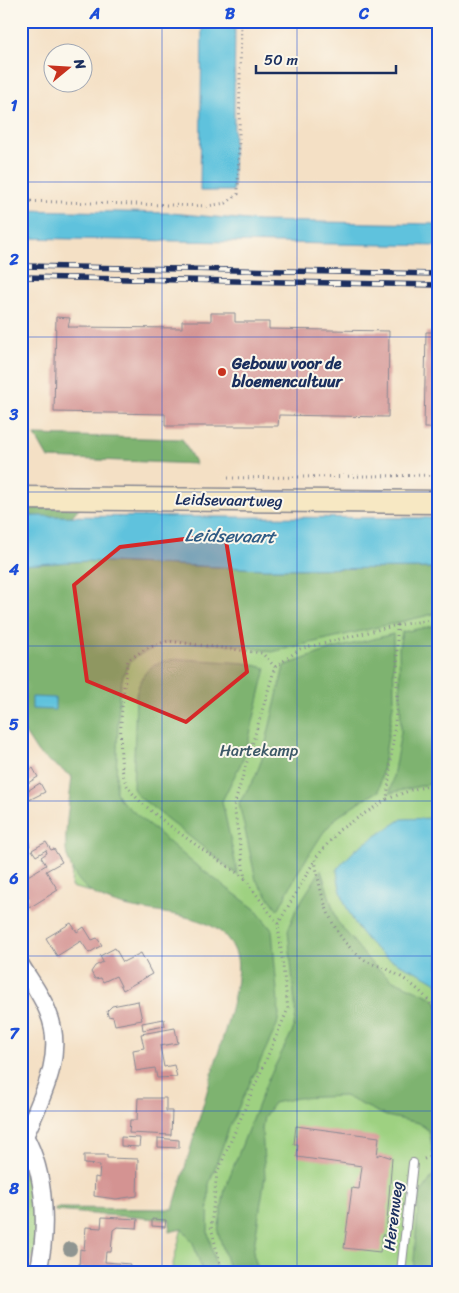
<svg xmlns="http://www.w3.org/2000/svg" width="459" height="1293" viewBox="0 0 459 1293" font-family="Sriracha,sans-serif">
<style>
.green{fill:#9ed181;stroke:#5c8070}
.forest{fill:#7eb36f;stroke:#4c7166}
.water{fill:#5fc2dd;stroke:#3d789e}
.building{fill:#d49392}
.lines{fill:none;stroke-linecap:round;stroke-linejoin:round}
.lane-casing{stroke:#888892;stroke-width:10}
.street-casing{stroke:#888892;stroke-width:19}
.secondary-casing{stroke:#888892;stroke-width:25}
.path{stroke:#888892;stroke-width:3;stroke-dasharray:1 4;stroke-linecap:butt}
.lane{stroke:#fff;stroke-width:8}
.street{stroke:#fff;stroke-width:16}
.secondary{stroke:#f7e8c3;stroke-width:22}
.rail-casing{stroke:#1b2f5e;stroke-width:5.5}
.rail{stroke:#fbf7ec;stroke-width:4;stroke-dasharray:11;stroke-linecap:butt}
.tree{fill:#8f9591}
.marked{fill:#d62828;fill-opacity:0.2;stroke:#d62828;stroke-width:4;stroke-linejoin:round}
.grid{fill:none;stroke:#1d4ed8;stroke-width:1;stroke-opacity:0.55}
.poi-dot{fill:#c8321e;stroke:#fbf7ec;stroke-width:2}
.labels{text-anchor:middle;dominant-baseline:central;stroke-width:4;stroke-linejoin:round;paint-order:stroke}
.poi-label{font-size:16px;font-weight:bold;fill:#1b2f5e;stroke:#fbf7ec;text-anchor:start}
.street-label{font-size:16px;fill:#1b2f5e;stroke:#fbf7ec}
.park-label{font-size:16px;fill:#3c5867;stroke:#fbf7ec}
.water-label{font-size:18px;font-style:italic;fill:#2f5b84;stroke:#fbf7ec}
.neatline{fill:none;stroke:#1d4ed8;stroke-width:2}
.grid-label{font-size:16px;text-anchor:middle;font-weight:bold;fill:#1d4ed8}
</style>
<rect width="100%" height="100%" fill="#fbf7ec"/>
<filter id="ink" filterUnits="userSpaceOnUse"><feTurbulence type="fractalNoise" baseFrequency=".02" numOctaves="2"/><feDisplacementMap in="SourceGraphic" scale="10" xChannelSelector="R" yChannelSelector="G"/><feConvolveMatrix kernelMatrix="1 2 1 2 8 2 1 2 1" color-interpolation-filters="sRGB"/></filter>
<filter id="wash" filterUnits="userSpaceOnUse"><feTurbulence type="fractalNoise" baseFrequency=".0096" numOctaves="4" result="noise"/><feDisplacementMap in="SourceGraphic" scale="20" xChannelSelector="R" yChannelSelector="G"/><feGaussianBlur stdDeviation="1.12" result="paint"/><feColorMatrix in="noise" values="0 0 0 0 0 0 0 0 0 0 0 0 0 0 0 0 0 1.4 0 .05"/><feComposite in="paint" operator="in"/></filter>
<g filter="url(#wash)">
<rect width="100%" height="100%" fill="#f4e0c5"/>
<!-- green -->
<g class="green">
<polygon points="91,562 438,583 438,1272 171,1272 255,932 71,887 80,691"/>
<path d="M21,1163C31,1180 40,1233 35,1251C33,1259 27,1265 21,1270Z"/>
</g>
<!-- forest -->
<g class="forest">
<polygon points="21,357 23,357 24,410 21,410"/>
<polygon points="35,435 182,439 196,464 48,458"/>
<polygon points="21,508 79,508 71,517 21,516"/>
<path d="M87,561L266,569L438,568V613L272,652L246,646L182,642L165,643L137,656L128,665L123,676L119,694L116,782V792L120,800L192,862L255,909L272,930L279,1015L277,1025L229,1128L209,1184L208,1232L217,1272H203L193,1243L182,1229L169,1232L170,1220L55,1211V1208L173,1209C187,1161 201,1112 215,1064C222,1038 244,978 236,954C213,887 89,939 67,856C63,839 70,797 72,777L38,753L21,727V565Z"/>
<polygon points="438,625 438,782 390,793 401,732 399,647 402,632"/>
<polygon points="393,634 394,699 379,791 354,805 335,819 323,833 298,872 278,910 256,880 239,803 255,777 262,759 284,666 329,650"/>
<path d="M182,659L245,663L266,668L245,755L222,801L238,875L137,795L133,788L136,696C142,668 154,660 182,659Z"/>
<polygon points="321,870 337,921 371,963 391,979 431,997 438,1004 438,1272 413,1272 419,1196 434,1174 435,1165 429,1131 419,1123 386,1116 344,1096 297,1098 274,1103 264,1117 262,1129 265,1177 253,1253 259,1272 230,1272 218,1232 225,1188 266,1084 293,1030 296,1015 288,930 296,909"/>
</g>
<!-- water -->
<g class="water">
<polygon points="202,21 235,21 233,191 200,191"/>
<polygon points="21,210 171,213 259,221 438,224 438,246 21,238"/>
<polygon points="21,516 438,518 438,568 266,569 87,561 21,565"/>
<polygon points="32,697 55,698 55,710 32,709"/>
<path d="M438,818V984C423,973 406,968 390,959C360,942 339,902 337,869L356,849L402,819Z"/>
</g>
<g id="blocks">
<!-- building -->
<g class="building">
<polygon points="211,313 235,313 235,322 269,322 269,329 389,331 388,417 279,415 278,426 165,426 165,414 54,412 56,317 70,318 68,327 182,328 182,321 211,321"/>
<polygon points="426,332 438,332 438,428 424,428"/>
<polygon points="21,760 28,771 33,768 38,777 21,787"/>
<polygon points="40,783 45,792 21,804 21,795"/>
<polygon points="21,832 30,846 21,851"/>
<polygon points="46,842 51,850 54,849 62,862 46,871 58,890 29,908 24,900 29,897 21,885 21,880 46,865 41,857 47,853 46,850 36,856 32,850"/>
<polygon points="71,923 77,932 84,927 92,940 97,938 102,945 89,953 81,941 57,956 46,938"/>
<polygon points="115,948 123,962 141,953 152,974 123,990 116,976 103,982 101,978 95,979 91,972 95,966 103,962 100,956"/>
<polygon points="138,1001 142,1020 115,1025 113,1017 108,1016 107,1011 112,1006"/>
<polygon points="164,1019 165,1026 143,1030 142,1023"/>
<polygon points="175,1028 178,1043 160,1046 164,1067 174,1065 177,1077 157,1078 155,1068 136,1071 133,1050 144,1048 141,1034"/>
<polygon points="138,1098 166,1098 166,1111 172,1111 171,1135 129,1133 130,1120 137,1120"/>
<polygon points="296,1126 379,1137 377,1156 380,1154 392,1158 386,1235 383,1235 380,1252 344,1248 352,1188 359,1189 362,1166 297,1157 298,1144 294,1144"/>
<polygon points="121,1137 140,1138 139,1147 121,1146"/>
<polygon points="158,1138 179,1140 179,1148 158,1147"/>
<polygon points="84,1155 107,1155 107,1158 138,1159 137,1196 116,1199 94,1196 95,1177 99,1178 100,1165 84,1164"/>
<polygon points="102,1217 138,1219 137,1228 117,1227 113,1230 111,1252 106,1252 105,1262 130,1264 129,1272 98,1272 99,1269 79,1268 80,1249 84,1250 86,1227 101,1228"/>
<polygon points="152,1219 166,1220 165,1227 152,1226"/>
</g>
</g>
</g>
<g filter="url(#ink)">
<use href="#blocks" fill-opacity="0" stroke="#888892" stroke-width="1"/>
<g class="lines">
<defs>
<polyline id="lane" points="401,1272 413,1163"/>
<g id="street">
<path d="M21,965C30,980 42,996 48,1012C66,1054 42,1097 25,1136L21,1139"/>
<path d="M25,1136C46,1174 48,1230 38,1272"/>
</g>
<polyline id="secondary" points="21,498 438,502"/>
</defs>
<!-- lane casing -->
<use href="#lane" class="lane-casing"/>
<!-- street casing -->
<use href="#street" class="street-casing"/>
<!-- secondary casing -->
<use href="#secondary" class="secondary-casing"/>
<!-- path -->
<g class="path">
<polyline points="21,201 207,206 226,203 238,194 241,21"/>
<polyline points="228,478 438,475"/>
<path d="M397,625V702L387,799L339,830L315,859C320,897 332,941 368,962C374,965 382,966 389,970C408,980 430,996 438,1017"/>
<polyline points="387,799 411,790 438,784"/>
<path d="M245,878C216,859 188,840 161,819C150,809 136,800 128,787C114,767 123,685 128,660L147,648L168,641L262,653L275,667"/>
<polyline points="278,924 315,860"/>
<polyline points="424,1159 438,1153"/>
<polyline points="222,1272 211,1227 217,1173 288,1009 278,924 245,879 234,806 275,667 300,649 397,625 438,619"/>
</g>
<!-- lane -->
<use href="#lane" class="lane"/>
<!-- street -->
<use href="#street" class="street"/>
<!-- secondary -->
<use href="#secondary" class="secondary"/>
<defs>
<g id="rail">
<polyline points="21,266 438,274"/>
<polyline points="21,277 438,285"/>
</g>
</defs>
<!-- rail casing -->
<use href="#rail" class="rail-casing"/>
<!-- rail -->
<use href="#rail" class="rail"/>
</g>
<!-- trees -->
<circle class="tree" cx="70" cy="1249" r="7"/>
</g>
<!-- marked area -->
<path class="marked" d="M225,534L247,672L186,722L87,681L74,585L120,547Z"/>
<!-- grid -->
<path class="grid" d="M162,21V1272M297,21V1272M21,182H438M21,337H438M21,492H438M21,646H438M21,801H438M21,956H438M21,1111H438"/>
<!-- markers -->
<circle class="poi-dot" cx="222" cy="372" r="5"/>
<g class="labels">
<!-- poi labels -->
<g class="poi-label">
<text x="232" y="363">Gebouw voor de<tspan x="232" dy="18">bloemencultuur</tspan></text>
</g>
<!-- street labels -->
<g class="street-label">
<text transform="translate(229 500) rotate(1)">Leidsevaartweg</text>
<text transform="translate(393 1216) rotate(-83)">Herenweg</text>
</g>
<!-- park labels -->
<g class="park-label">
<text x="259" y="750">Hartekamp</text>
</g>
<!-- water labels -->
<g class="water-label">
<text transform="translate(230 536) rotate(1)">Leidsevaart</text>
</g>
</g>
<!-- margin -->
<rect width="459" height="1293" fill="none" stroke="#fbf7ec" stroke-width="55"/>
<!-- north arrow -->
<g transform="translate(68 68) rotate(72)"><circle r="24" fill="#fbf7ec" stroke="#a1a7b3"/>
<path d="M0-4L9 19L0 12L-9 19Z" fill="#c8321e"/>
<text y="-8" font-size="14" font-weight="bold" text-anchor="middle" fill="#1b2f5e">N</text>
</g>
<!-- scale -->
<path d="M256 65v8h140v-8" fill="none" stroke="#1b2f5e" stroke-width="2.5"/>
<text x="264" y="65" font-size="15" fill="#1b2f5e" stroke="#fbf7ec" stroke-width="4" paint-order="stroke">50 m</text>
<rect x="28" y="28" width="404" height="1238" class="neatline"/>
<g class="grid-label">
<text x="95" y="19">A</text>
<text x="230" y="19">B</text>
<text x="364" y="19">C</text>
<text x="14" y="111">1</text>
<text x="14" y="265">2</text>
<text x="14" y="420">3</text>
<text x="14" y="575">4</text>
<text x="14" y="730">5</text>
<text x="14" y="884">6</text>
<text x="14" y="1039">7</text>
<text x="14" y="1194">8</text>
</g>
</svg>
